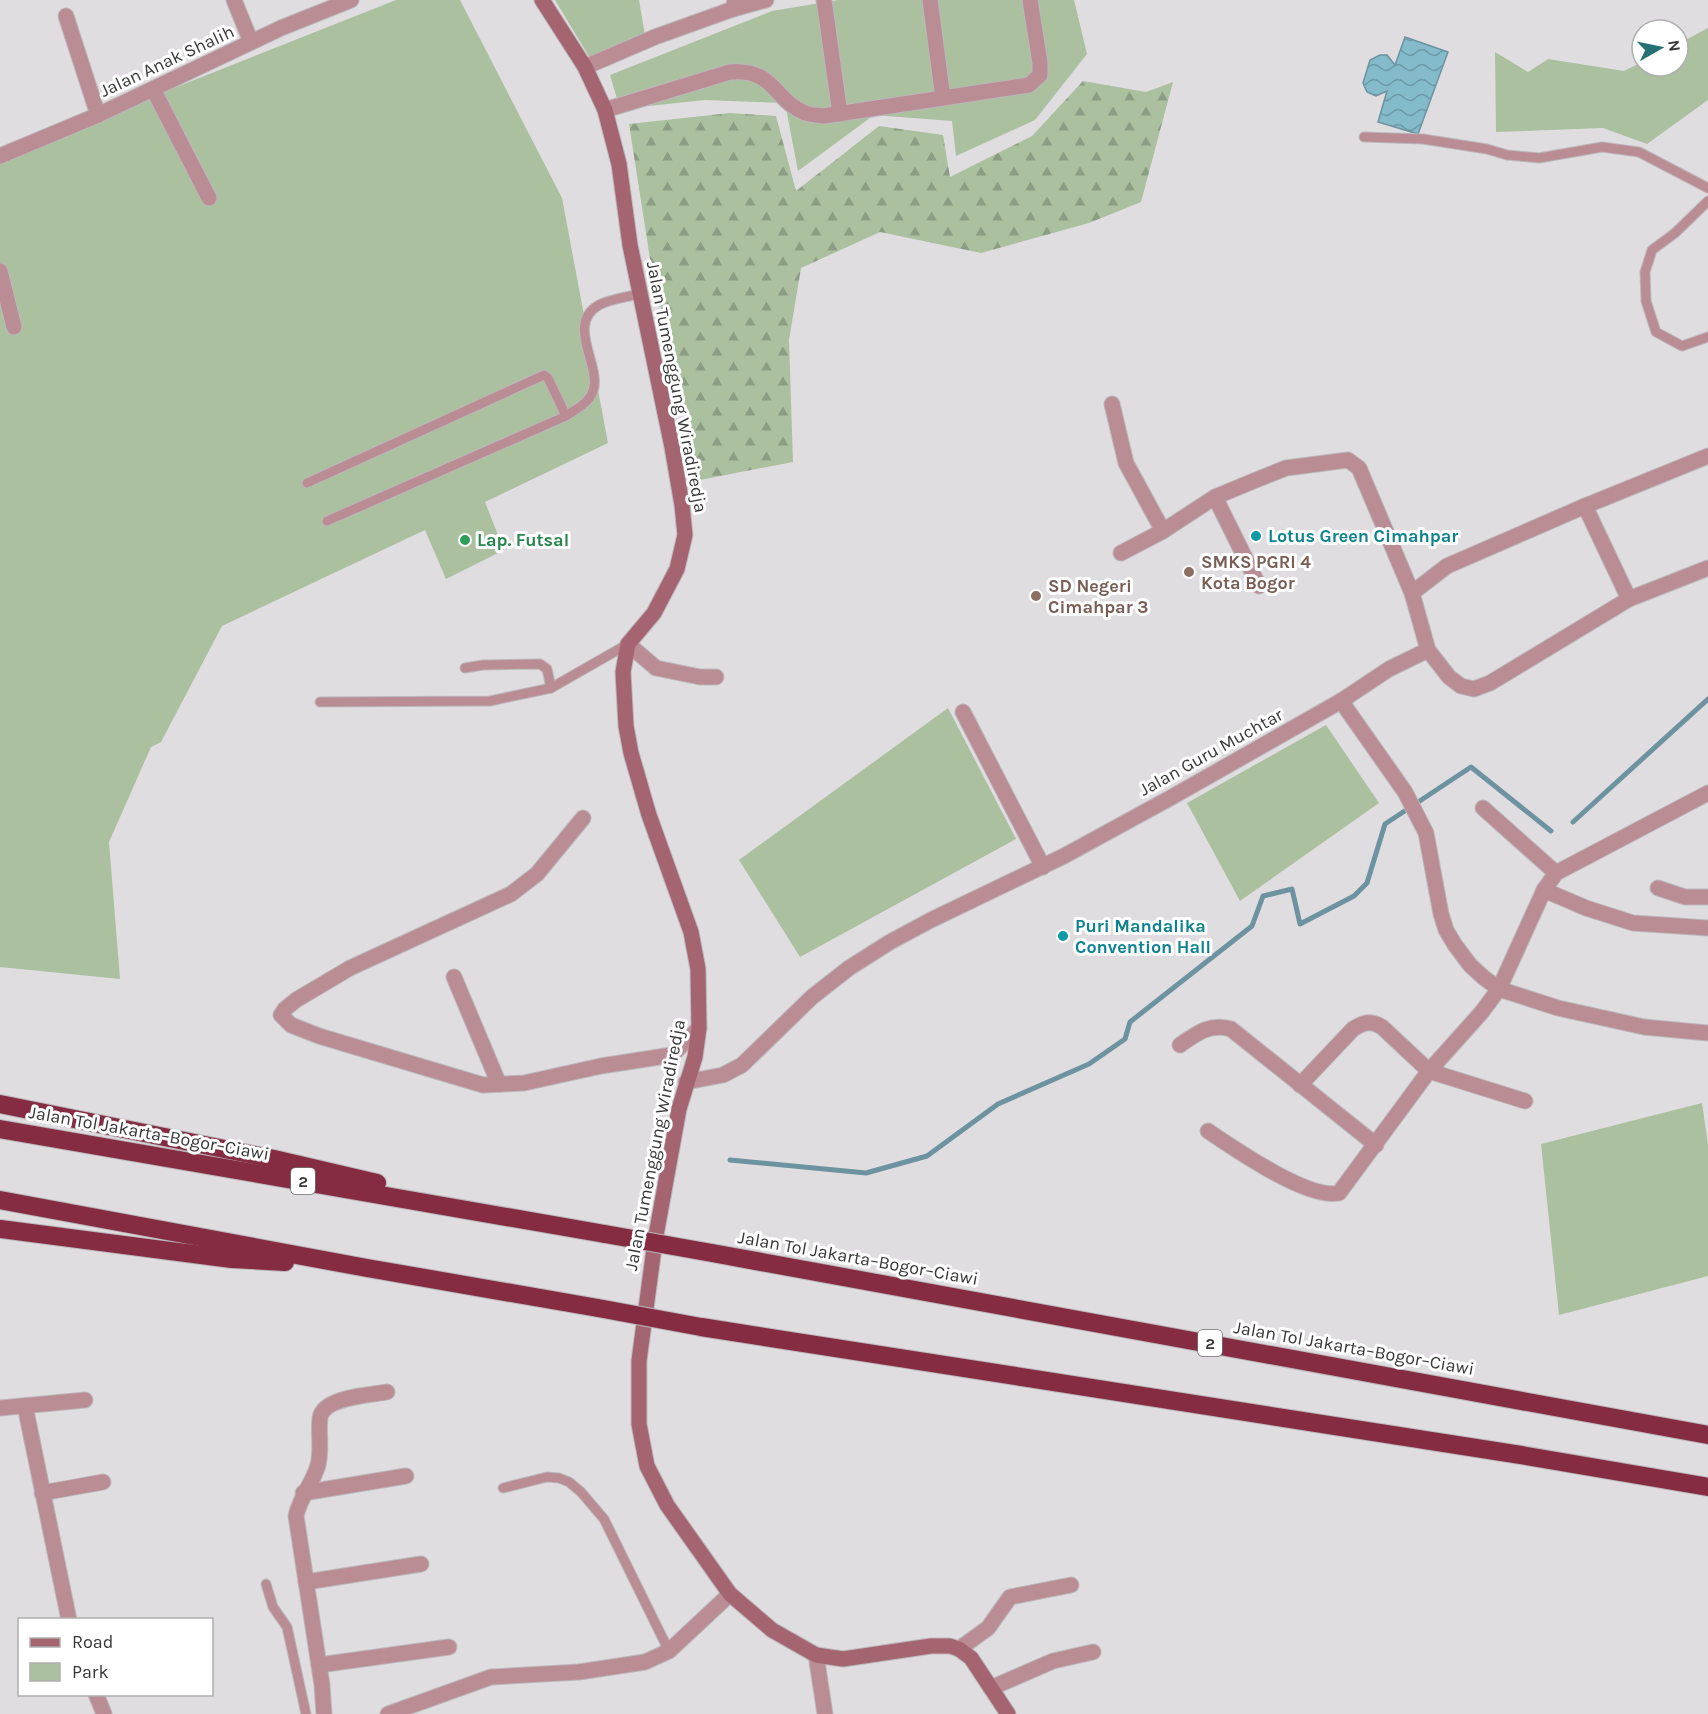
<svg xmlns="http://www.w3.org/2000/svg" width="1708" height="1714" viewBox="0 0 1708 1714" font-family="Karla,sans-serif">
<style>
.green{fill:#aac09e}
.forest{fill:url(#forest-firs)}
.water{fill:url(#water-waves);stroke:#6c939f;stroke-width:1.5}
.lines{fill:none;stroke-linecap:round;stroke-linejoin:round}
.stream{stroke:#6c939f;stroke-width:5}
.lane-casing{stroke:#bbb8bc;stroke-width:11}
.street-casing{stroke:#bbb8bc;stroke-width:17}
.secondary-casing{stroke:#bbb8bc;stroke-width:17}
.highway-casing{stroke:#bbb8bc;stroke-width:20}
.lane{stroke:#ba8d94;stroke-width:9}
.street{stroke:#ba8d94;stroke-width:15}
.secondary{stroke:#a56570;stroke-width:15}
.highway{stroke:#852c42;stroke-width:18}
.highway-bridge-casing{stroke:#bbb8bc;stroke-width:20;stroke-linecap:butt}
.highway-bridge{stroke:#852c42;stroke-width:18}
.culture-dot{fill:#0f9aa8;stroke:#fff;stroke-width:2}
.leisure-dot{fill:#2e9e5b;stroke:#fff;stroke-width:2}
.education-dot{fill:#8d6e63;stroke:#fff;stroke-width:2}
.labels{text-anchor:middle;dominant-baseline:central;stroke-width:6;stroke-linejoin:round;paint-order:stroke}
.shield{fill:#fff;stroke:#747374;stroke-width:1.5}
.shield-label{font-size:16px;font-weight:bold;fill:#383738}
.street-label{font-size:18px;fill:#383738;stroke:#fff}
.culture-label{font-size:18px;font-weight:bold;fill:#0d838f;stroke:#fff;text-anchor:start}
.leisure-label{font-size:18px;font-weight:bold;fill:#27864d;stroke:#fff;text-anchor:start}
.education-label{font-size:18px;font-weight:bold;fill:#785e54;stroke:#fff;text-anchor:start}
</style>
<defs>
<pattern id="forest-firs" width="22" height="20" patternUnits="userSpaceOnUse" patternTransform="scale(1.5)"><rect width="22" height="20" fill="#aac09e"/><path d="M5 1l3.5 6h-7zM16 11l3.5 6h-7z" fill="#8b9d82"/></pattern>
<pattern id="water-waves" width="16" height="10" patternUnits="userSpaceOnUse" patternTransform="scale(1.5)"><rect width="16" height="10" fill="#83bbcb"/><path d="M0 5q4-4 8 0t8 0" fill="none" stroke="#6c99a6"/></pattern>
</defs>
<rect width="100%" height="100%" fill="#e0dde1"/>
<!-- green -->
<g class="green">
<polygon points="396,0 460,0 562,198 608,443 485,502 504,550 446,579 425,530 222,626 161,742 151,747 109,842 120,979 0,967 0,157"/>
<polygon points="555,0 639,0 645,35 590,58"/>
<polygon points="838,0 1074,0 1087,54 1035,120 956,156 952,121 874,115 798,171 785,103 705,100 620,109 610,75 772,11"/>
<polygon points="1708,28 1708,100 1647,144 1603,128 1496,132 1495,52 1528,72 1548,59 1624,71 1642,62 1642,66 1678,66 1678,44"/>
<polygon points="948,708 1016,839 800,957 739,860"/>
<polygon points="1326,725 1379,803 1240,901 1187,803"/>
<polygon points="1702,1103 1708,1145 1708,1276 1559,1315 1541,1144"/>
</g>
<!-- forest -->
<polygon class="forest" points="1083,81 1146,92 1173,82 1141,202 1089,223 981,253 880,232 801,268 789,340 793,462 700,480 651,265 629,124 730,113 776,116 796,191 879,126 943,135 950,177 1032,136"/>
<!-- water -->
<polygon class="water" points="1405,37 1448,52 1418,134 1378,122 1387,91 1376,96 1367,92 1363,83 1370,60 1380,55 1387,55 1395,65"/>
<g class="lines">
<!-- stream -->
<g class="stream">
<polyline points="1573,822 1708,699"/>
<polyline points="730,1160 866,1173 927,1156 998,1104 1089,1064 1125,1039 1130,1022 1252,926 1263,896 1292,889 1300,924 1354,896 1367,883 1385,824 1471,767 1551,831"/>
</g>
<defs>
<g id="lane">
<polyline points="1364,137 1423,139 1487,149 1507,155 1539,158 1602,147 1639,152 1708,188"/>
<polyline points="1708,201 1675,233 1652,250 1645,272 1646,301 1656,332 1682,346 1708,337"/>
<polyline points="307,483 544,375 548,378 566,416"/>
<path d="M327,521L566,416C576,409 589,403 593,391C602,366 565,324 599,305C610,299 627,297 639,294"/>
<polyline points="465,668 483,665 540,664 547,669 551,688"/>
<polyline points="320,702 490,701 551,688 628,644"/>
<polyline points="503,1488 547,1477 559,1478 569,1482 581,1492 604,1519 669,1651"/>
<polyline points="266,1584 273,1607 287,1627 306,1714"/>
</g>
<g id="street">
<polyline points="234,0 251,42"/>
<polyline points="824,0 840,114"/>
<polyline points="930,0 943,98"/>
<polyline points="733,9 766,0"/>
<polyline points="66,16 98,115"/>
<polyline points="585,67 655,37 733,9 735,0"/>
<polyline points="153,89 209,198"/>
<path d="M605,110L730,72C775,68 773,100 805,113C811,115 818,115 824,116L1029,85L1040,75V63L1030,0"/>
<polyline points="0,156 98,115 281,28 351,0"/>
<polyline points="0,271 14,327"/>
<polyline points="1112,404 1126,463 1163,531"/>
<polyline points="1708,456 1585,506 1447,566 1412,593 1428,650 1449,677 1461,686 1474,689 1490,683 1629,599 1708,568"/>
<polyline points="1215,497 1259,586"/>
<polyline points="1585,506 1629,599"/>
<polyline points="1121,553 1163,531 1215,497 1256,480 1286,468 1348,460 1359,468 1412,593"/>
<polyline points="628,644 656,668 700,677 716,677"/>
<polyline points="1341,701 1405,792 1426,833 1441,914 1446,930 1455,945 1470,965 1483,977 1499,989 1558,1008 1644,1027 1708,1033"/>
<polyline points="963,712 1043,867"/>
<polyline points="1483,808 1556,873"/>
<polyline points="583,818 537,874 511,894 350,968 296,1000 285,1009 281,1015 291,1025 319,1036 483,1085 524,1083 601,1066 672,1055 699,1028"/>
<polyline points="1658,888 1685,897 1708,897"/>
<polyline points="1544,890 1586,908 1633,923 1708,928"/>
<polyline points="454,977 499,1084"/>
<path d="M1180,1045C1197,1033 1210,1023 1231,1029L1376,1145"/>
<polyline points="686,1082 723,1075 742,1065 812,997 849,968 890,942 931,920 1064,856 1172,797 1341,701 1389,669 1428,650"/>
<path d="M1300,1085L1353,1029C1364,1022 1371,1020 1382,1027L1429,1071L1525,1101"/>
<path d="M1208,1131C1235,1149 1308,1200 1339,1193L1429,1071L1481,1013L1499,989L1544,890L1556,873L1708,793"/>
<polyline points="25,1406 69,1620"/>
<polyline points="0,1408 85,1400"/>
<polyline points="42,1493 103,1482"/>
<polyline points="303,1493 406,1476"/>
<polyline points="306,1582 421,1564"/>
<polyline points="959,1649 988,1628 1010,1597 1071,1585"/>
<polyline points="816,1655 825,1714"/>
<polyline points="319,1665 449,1647"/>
<polyline points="991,1688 1053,1661 1093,1652"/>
<polyline points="96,1694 104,1714"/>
<path d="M324,1714L322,1685L296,1516C300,1497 313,1483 318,1465C322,1449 318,1433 320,1418C323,1397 370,1395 387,1392"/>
<polyline points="388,1714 491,1677 579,1672 645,1662 669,1651 730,1594"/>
</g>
<polyline id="secondary" points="542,0 585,67 605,110 619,164 630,245 672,447 682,505 685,535 677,569 654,613 628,644 623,672 626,726 631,753 649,815 691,932 698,969 699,1028 695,1057 679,1109 655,1241 639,1361 639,1424 647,1466 667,1505 730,1594 772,1630 816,1655 843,1659 931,1646 950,1646 959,1649 971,1658 1008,1714"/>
<g id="highway">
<polyline points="0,1104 274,1159 377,1183"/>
<polyline points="0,1129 605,1234"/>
<polyline points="0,1200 367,1268 598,1308"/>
<polyline points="0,1229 232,1259 285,1262"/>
<polyline points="712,1253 1708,1435"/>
<polyline points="701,1327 1521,1455 1708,1487"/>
</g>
</defs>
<!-- lane casing -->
<use href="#lane" class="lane-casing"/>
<!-- street casing -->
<use href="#street" class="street-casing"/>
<!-- secondary casing -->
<use href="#secondary" class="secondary-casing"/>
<!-- highway casing -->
<use href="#highway" class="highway-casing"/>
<!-- lane -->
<use href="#lane" class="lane"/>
<!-- street -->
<use href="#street" class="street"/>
<!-- secondary -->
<use href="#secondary" class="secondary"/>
<!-- highway -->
<use href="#highway" class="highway"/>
<defs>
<g id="highway-bridge">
<polyline points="605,1234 712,1253"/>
<polyline points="598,1308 701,1327"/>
</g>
</defs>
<!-- highway-bridge casing -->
<use href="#highway-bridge" class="highway-bridge-casing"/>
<!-- highway-bridge -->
<use href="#highway-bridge" class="highway-bridge"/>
</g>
<!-- markers -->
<g class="culture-dot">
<circle cx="1256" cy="536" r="6"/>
<circle cx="1063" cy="936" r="6"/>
</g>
<circle class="leisure-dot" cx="465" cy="540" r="6"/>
<g class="education-dot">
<circle cx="1189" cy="572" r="6"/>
<circle cx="1036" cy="596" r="6"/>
</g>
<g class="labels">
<!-- shield labels -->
<g class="shield">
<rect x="291" y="1168" width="24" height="26" rx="4.5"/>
<rect x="1198" y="1330" width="24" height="26" rx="4.5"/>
</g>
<g class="shield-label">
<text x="303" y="1181">2</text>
<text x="1210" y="1343">2</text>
</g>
<!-- street labels -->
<g class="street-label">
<text transform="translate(167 61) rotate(-25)">Jalan Anak Shalih</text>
<text transform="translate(677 387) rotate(79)">Jalan Tumenggung Wiradiredja</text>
<text transform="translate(1211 752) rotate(-29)">Jalan Guru Muchtar</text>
<text transform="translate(149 1133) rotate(10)">Jalan Tol Jakarta–Bogor–Ciawi</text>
<text transform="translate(655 1145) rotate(-79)">Jalan Tumenggung Wiradiredja</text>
<text transform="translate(858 1258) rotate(10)">Jalan Tol Jakarta–Bogor–Ciawi</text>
<text transform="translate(1354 1348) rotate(10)">Jalan Tol Jakarta–Bogor–Ciawi</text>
</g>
<!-- culture labels -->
<g class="culture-label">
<text x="1268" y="536">Lotus Green Cimahpar</text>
<text x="1075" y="926">Puri Mandalika<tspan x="1075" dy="21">Convention Hall</tspan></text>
</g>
<!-- leisure labels -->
<g class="leisure-label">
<text x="477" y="540">Lap. Futsal</text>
</g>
<!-- education labels -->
<g class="education-label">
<text x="1201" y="562">SMKS PGRI 4<tspan x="1201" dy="21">Kota Bogor</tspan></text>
<text x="1048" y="586">SD Negeri<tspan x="1048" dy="21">Cimahpar 3</tspan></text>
</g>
</g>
<!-- legend -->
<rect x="18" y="1618" width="195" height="78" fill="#ffffff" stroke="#afafaf" stroke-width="1.5"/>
<rect x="30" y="1638" width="30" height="9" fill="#a56570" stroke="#afafaf" stroke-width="1.5"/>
<text x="72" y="1648" font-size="18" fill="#383738">Road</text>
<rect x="30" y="1663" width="30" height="18" fill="#aac09e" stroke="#afafaf" stroke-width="1.5"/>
<text x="72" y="1678" font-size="18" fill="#383738">Park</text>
<!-- north arrow -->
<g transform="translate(1660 48) rotate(81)"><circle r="28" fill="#ffffff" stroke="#afafaf" stroke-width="1.5"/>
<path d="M0-4.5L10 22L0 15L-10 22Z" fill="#257074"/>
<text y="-9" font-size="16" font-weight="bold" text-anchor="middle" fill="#383738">N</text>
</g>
</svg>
